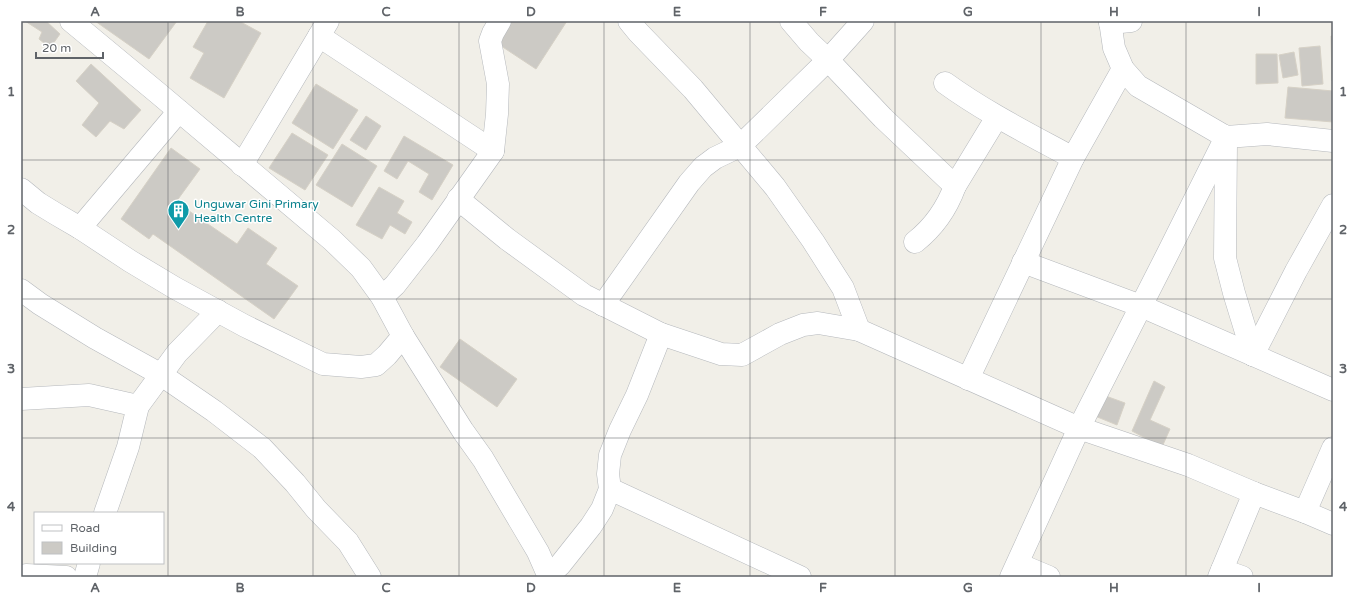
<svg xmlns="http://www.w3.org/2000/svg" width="1354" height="598" viewBox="0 0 1354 598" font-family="'Varela Round',sans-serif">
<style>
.building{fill:#cccac5;stroke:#d6d1c6}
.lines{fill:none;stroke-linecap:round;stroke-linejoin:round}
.minor-casing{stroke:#b5b8bc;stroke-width:23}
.minor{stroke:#fff;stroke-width:22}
.grid{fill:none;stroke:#5f6368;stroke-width:1;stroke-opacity:0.55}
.labels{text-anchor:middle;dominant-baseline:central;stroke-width:3;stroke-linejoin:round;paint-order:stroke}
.culture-label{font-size:12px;fill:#0d838f;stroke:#fff;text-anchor:start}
.neatline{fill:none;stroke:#5f6368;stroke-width:1.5}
.grid-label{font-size:13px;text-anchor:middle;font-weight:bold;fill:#5f6368}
</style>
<rect width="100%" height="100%" fill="#f1efe8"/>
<!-- building -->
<g class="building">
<polygon points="25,21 46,21 60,34 50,48 39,39 42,32"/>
<polygon points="95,21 177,21 149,59"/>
<polygon points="208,21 239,21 261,33 224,98 190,78 204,53 193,47"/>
<polygon points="504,21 567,21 536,69 492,40"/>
<polygon points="1331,36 1333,36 1333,81 1332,81"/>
<polygon points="1320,46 1323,84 1302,86 1299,48"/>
<polygon points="1294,52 1298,75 1283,78 1279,55"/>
<polygon points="1256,54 1277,54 1278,83 1256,84"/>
<polygon points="91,64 141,110 124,129 110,121 96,137 82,125 99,103 76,81"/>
<polygon points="316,84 358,110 333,149 292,123"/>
<polygon points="1288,87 1333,91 1333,122 1285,118"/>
<polygon points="366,116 381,126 366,150 350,140"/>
<polygon points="292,133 328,155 305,190 269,168"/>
<polygon points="404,136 453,165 432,200 419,192 429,174 408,161 397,179 384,171"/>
<polygon points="342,144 377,166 352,207 316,185"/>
<polygon points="171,148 200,169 176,202 237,244 248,228 277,248 266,264 298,286 274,319 153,234 149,239 121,219"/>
<polygon points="379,187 404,201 397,213 412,222 405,234 390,225 382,239 356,225"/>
<polygon points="460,339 517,379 497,407 440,367"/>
<polygon points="1154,381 1165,387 1150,420 1170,429 1162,447 1132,431"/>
<polygon points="1103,395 1125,403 1117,425 1095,416"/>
</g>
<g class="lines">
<defs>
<g id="minor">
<polyline points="71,21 159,94 332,240 361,268 382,297 403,336 463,431 483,459 538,552 549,577"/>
<polyline points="629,21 638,32 693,89 775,187 813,241 843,288 859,330"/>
<polyline points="791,21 809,42 828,60 883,118 955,186"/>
<polyline points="1110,21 1114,48 1123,69 1138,86 1226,137 1267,134 1333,141"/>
<polyline points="1110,23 1131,21"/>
<polyline points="319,36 493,151"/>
<path d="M945,83C985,112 1029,134 1073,158"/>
<polyline points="1226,142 1225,258 1234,293 1253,355"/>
<polyline points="242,165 328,21"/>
<polyline points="21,189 38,203 56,214 80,228 130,261 175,288 245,326 323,364 361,367 376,365 387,355 403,336"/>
<polyline points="458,199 507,239 584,295 661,334 721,354 742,355 780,334 803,325 818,323 859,330 1079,428 1188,465 1254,493 1305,512 1333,524"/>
<polyline points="80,228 179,111"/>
<path d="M915,242C934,227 947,208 955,186L997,117"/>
<polyline points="1023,262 1141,306 1333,390"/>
<polyline points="21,290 40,304 95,338 160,374 214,411 262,448 295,483 316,509 348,542 370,577"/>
<polyline points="382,297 395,285 427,244 493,151 497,114 498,84 490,41 493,33 500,21"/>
<polyline points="603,305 689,183 703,167 715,158 740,146 828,60 863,21"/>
<polyline points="1253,355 1296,271 1333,205"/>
<polyline points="968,379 1073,158 1123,69"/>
<polyline points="21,399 89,395 138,406"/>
<polyline points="610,489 800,577"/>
<polyline points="1305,512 1333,448"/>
<polyline points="105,513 128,447 138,406 177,353 218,311"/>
<polyline points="1018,564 1049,577"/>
<polyline points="1222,570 1242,577"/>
<polyline points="548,576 560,565 591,526 602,509 610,489 608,474 610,455 620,430 637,395 661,334"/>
<polyline points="21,577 26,575 66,577"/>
<polyline points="85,577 89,563"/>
<polyline points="1011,577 1079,428 1167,255 1226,137"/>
<polyline points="1219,577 1254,493"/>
</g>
</defs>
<!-- minor casing -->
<use href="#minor" class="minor-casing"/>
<!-- minor -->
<use href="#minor" class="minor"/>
</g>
<!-- grid -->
<path class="grid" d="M168,21V577M313,21V577M459,21V577M604,21V577M750,21V577M895,21V577M1041,21V577M1186,21V577M21,160H1333M21,299H1333M21,438H1333"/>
<!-- icons -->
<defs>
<symbol id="building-pin" viewBox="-11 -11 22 30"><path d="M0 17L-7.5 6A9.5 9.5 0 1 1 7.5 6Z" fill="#0f9aa8" stroke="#fff"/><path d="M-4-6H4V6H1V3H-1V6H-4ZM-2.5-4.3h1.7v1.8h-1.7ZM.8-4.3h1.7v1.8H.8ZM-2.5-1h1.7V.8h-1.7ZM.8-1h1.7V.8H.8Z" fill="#fff"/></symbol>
</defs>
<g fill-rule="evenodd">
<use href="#building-pin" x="166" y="198" width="25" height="34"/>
</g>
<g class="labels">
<!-- culture labels -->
<g class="culture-label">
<text x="194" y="204">Unguwar Gini Primary<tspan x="194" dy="14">Health Centre</tspan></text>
</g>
</g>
<!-- border -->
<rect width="1354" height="598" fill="none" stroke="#ffffff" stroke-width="44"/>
<!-- legend -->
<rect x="34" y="512" width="130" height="52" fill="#ffffff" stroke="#bfc1c3"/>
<rect x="42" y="525" width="20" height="6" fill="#ffffff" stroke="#bfc1c3"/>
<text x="70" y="532" font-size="12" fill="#5f6368">Road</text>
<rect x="42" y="542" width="20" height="12" fill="#cccac5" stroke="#bfc1c3"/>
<text x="70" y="552" font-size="12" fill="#5f6368">Building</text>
<!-- scale -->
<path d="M36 52v6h67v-6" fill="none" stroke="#5f6368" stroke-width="2"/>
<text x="42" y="52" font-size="12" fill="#5f6368" stroke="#ffffff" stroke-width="3" paint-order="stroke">20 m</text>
<rect x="22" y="22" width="1310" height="554" class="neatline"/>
<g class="grid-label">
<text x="95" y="16">A</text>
<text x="240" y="16">B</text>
<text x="386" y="16">C</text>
<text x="531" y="16">D</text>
<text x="677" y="16">E</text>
<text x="823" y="16">F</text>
<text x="968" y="16">G</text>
<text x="1114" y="16">H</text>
<text x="1259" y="16">I</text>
<text x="11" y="96">1</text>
<text x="1343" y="96">1</text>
<text x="11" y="234">2</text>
<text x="1343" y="234">2</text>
<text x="11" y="373">3</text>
<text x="1343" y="373">3</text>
<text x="11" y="511">4</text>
<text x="1343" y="511">4</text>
<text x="95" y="592">A</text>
<text x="240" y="592">B</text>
<text x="386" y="592">C</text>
<text x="531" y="592">D</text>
<text x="677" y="592">E</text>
<text x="823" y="592">F</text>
<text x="968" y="592">G</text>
<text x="1114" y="592">H</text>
<text x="1259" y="592">I</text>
</g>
</svg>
